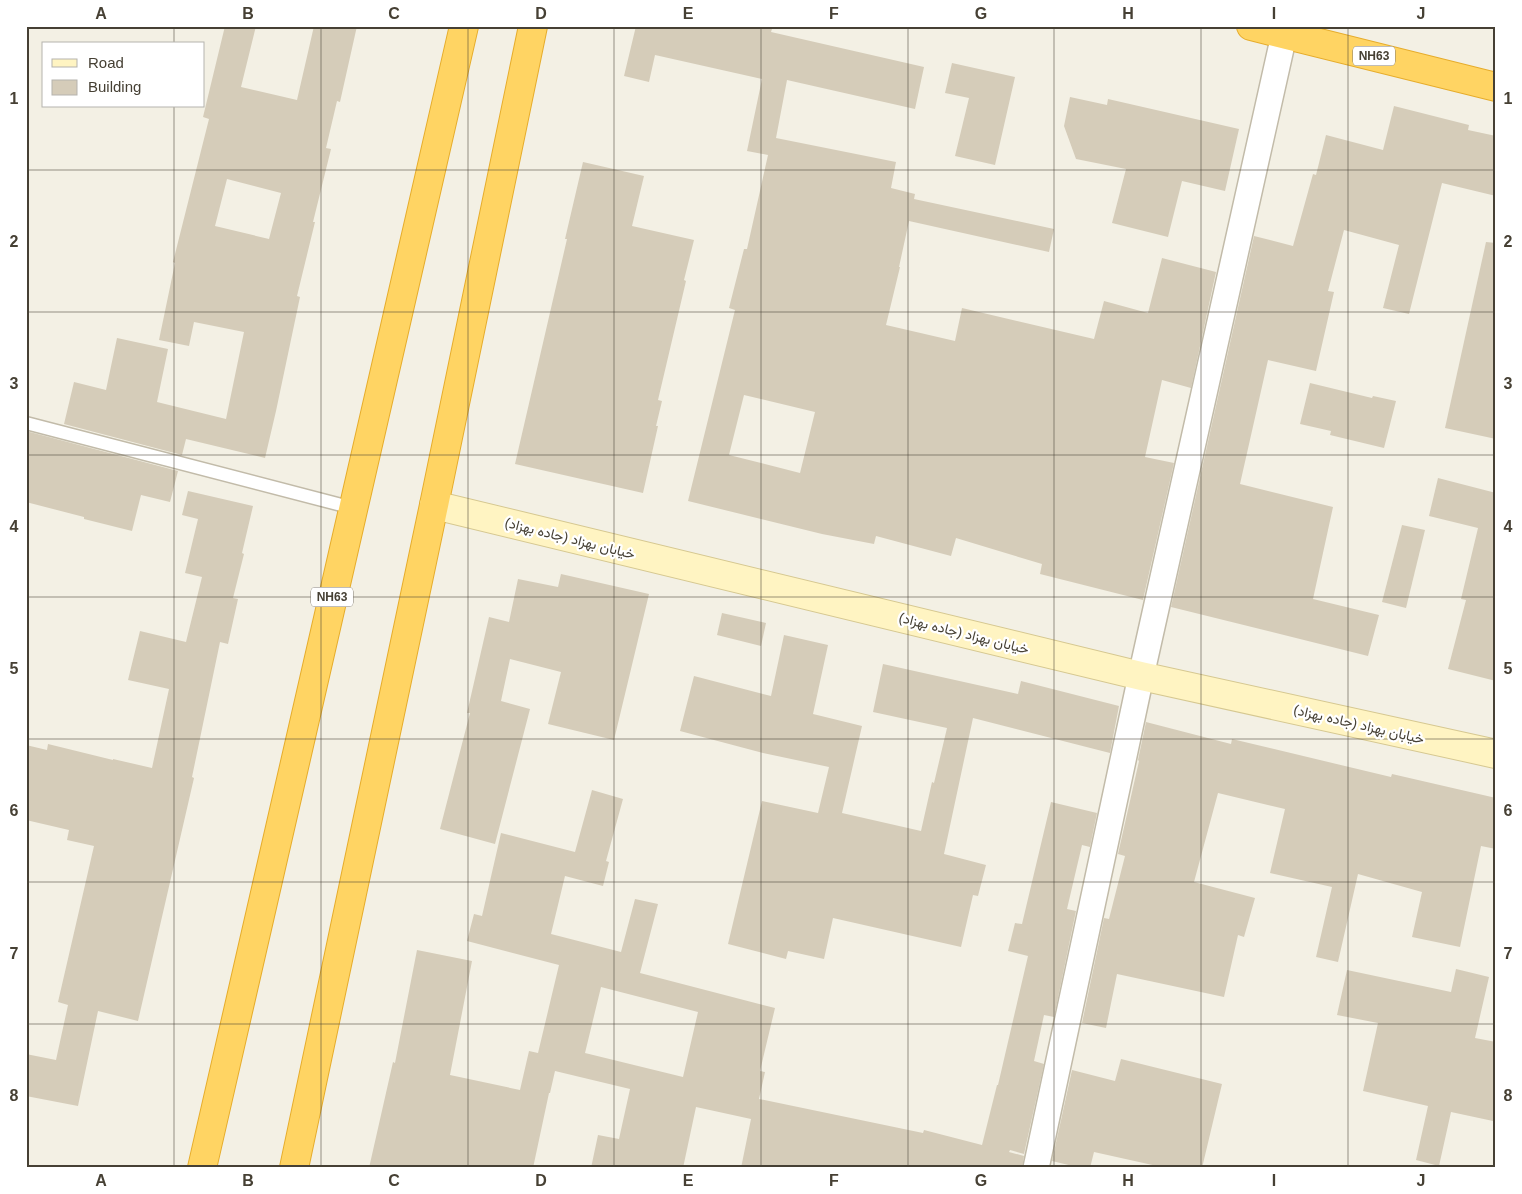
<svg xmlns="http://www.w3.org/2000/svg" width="1522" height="1194" viewBox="0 0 1522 1194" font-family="Helvetica,Vazirmatn,sans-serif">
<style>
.building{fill:#d5ccb9;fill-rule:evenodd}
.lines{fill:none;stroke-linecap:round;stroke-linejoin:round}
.lane-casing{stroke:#c2bba9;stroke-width:15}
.street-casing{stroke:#c2bba9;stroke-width:28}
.secondary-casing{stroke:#d6c891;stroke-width:30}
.highway-casing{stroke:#e6ac2b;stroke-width:30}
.lane{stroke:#fff;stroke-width:12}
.street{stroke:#fff;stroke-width:25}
.secondary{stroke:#fff4c2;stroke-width:28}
.highway{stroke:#ffd463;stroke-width:28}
.grid{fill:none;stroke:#464034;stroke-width:1;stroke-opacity:0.55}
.labels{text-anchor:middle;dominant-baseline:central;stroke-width:4.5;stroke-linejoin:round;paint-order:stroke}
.shield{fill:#fff;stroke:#7e7971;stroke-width:1}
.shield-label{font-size:12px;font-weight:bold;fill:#464034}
.street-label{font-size:14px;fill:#464034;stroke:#fff}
.neatline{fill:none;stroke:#464034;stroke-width:2}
.grid-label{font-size:16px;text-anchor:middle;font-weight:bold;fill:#464034}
</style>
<rect width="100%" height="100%" fill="#f3f0e4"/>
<!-- building -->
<g class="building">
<path d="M225,26H256L241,87L297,100L314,26H357L340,102L337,101L326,148L331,149L313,222H315L297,296L300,297L276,411L265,458L186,439L182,455L64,424L74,382L106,390L117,338L168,349L157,402L226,419L244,332L194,322L189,346L159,340L175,263L173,262L209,119L203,117ZM227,179L281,193L269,239L215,226Z"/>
<path d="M636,26H758L772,29L771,32L924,67L915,109L787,80L776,138L896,162L891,188L915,194L914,199L1054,229L1049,252L909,221L899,267H900L886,325L955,341L962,308L1094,339L1104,301L1148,313L1162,258L1216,272L1191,388L1162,380L1145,457L1174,463L1143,600L1040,574L1042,564L956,538L951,556L876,536L874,544L822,534L688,501L735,310L729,308L744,249H747L768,155L747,151L762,79L655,55L649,82L624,76ZM744,395L815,412L800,473L729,455Z"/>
<polygon points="952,63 1015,77 995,165 955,156 969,98 945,93"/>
<polygon points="1070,97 1107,105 1108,99 1239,129 1225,191 1182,181 1168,237 1112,223 1126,169 1076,159 1064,126"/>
<polygon points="1394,106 1469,125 1468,130 1496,136 1496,196 1442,183 1409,314 1383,308 1399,245 1344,230 1328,291 1334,292 1316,371 1268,360 1240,484 1333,507 1313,599 1379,615 1368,656 1171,607 1254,236 1293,246 1313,174 1316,175 1326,135 1383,150"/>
<polygon points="583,162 644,176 632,226 694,240 684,280 686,281 658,400 662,401 656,426 658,426 643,493 515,464 567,239 565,239"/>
<polygon points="1486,242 1496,243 1496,439 1445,428"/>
<polygon points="1310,383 1372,398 1373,396 1396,401 1384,448 1330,435 1331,431 1300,424"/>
<polygon points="26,431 178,471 170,502 141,495 132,531 84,519 84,517 26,502"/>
<polygon points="1438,478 1496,493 1496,681 1448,669 1466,600 1461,599 1478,528 1429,516"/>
<polygon points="188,491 253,506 242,553 244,554 233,598 238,599 228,644 220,642 192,777 194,778 138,1021 98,1011 78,1106 26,1096 26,1054 56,1060 68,1005 58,1002 94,846 67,840 69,830 26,820 26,745 47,750 48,744 113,760 113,759 152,768 169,689 128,680 140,631 186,642 202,577 185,573 198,519 182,515"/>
<polygon points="1402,525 1425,530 1406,608 1382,602"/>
<polygon points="561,574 649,594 614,740 548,724 561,672 510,659 501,701 530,709 495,844 440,829 470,713 467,713 489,617 509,622 518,579 558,587"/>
<polygon points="722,613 766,623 761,646 717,635"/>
<polygon points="784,635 828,645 813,714 862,726 842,813 921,831 932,782 934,783 947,728 873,712 883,664 1018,694 1021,681 1119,706 1110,753 973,718 944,854 986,865 978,896 973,895 961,947 833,918 824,959 788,951 786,959 728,944 762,801 818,813 829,767 763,753 680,731 694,676 771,696"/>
<polygon points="1146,722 1231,744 1232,739 1391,777 1392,774 1496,798 1496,849 1481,846 1460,947 1412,937 1422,892 1358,874 1338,962 1316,957 1332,887 1270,873 1285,809 1218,793 1194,882 1255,898 1244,937 1238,935 1224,997 1117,974 1106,1028 1082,1023 1104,918 1109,919 1125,856 1118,854 1139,761 1138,760"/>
<path d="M592,790L623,799L606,861L609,862L603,886L565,876L551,934L621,952L635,899L658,904L640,973L775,1008L760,1071L765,1072L759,1099L923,1133L924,1130L982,1145L997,1085H998L1028,956L1008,951L1015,923L1022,924L1051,802L1097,813L1090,847L1082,845L1067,909L1076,911L1054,1017L1044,1015L1034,1061L1044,1064L1024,1154L1010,1150L1009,1152L1024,1156L1022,1168H741L751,1119L696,1107L683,1168H591L598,1135L619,1139L630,1089L555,1071L550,1093H549L533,1168H369L393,1062L395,1063L417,950L472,961L450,1075L520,1090L529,1051L538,1053L559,965L467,941L474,914L482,916L501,833L575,852ZM601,987L698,1012L683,1077L585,1053Z"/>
<polygon points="1456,969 1489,977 1475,1038 1496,1042 1496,1108 1493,1121 1451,1112 1439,1166 1416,1160 1428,1106 1363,1091 1378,1023 1337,1015 1347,970 1451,992"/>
<polygon points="1121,1059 1222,1084 1202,1168 1166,1168 1094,1152 1090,1168 1081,1168 1052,1161 1072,1070 1115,1081"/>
</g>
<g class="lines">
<defs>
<polyline id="lane" points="26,423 353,508"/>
<polyline id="street" points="1036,1168 1141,676 1286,26"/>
<polyline id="secondary" points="434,505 1141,676 1496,754"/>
<g id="highway">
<polyline points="1251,26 1496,87"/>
<polyline points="202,1168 464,26"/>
<polyline points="294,1168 434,505 533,26"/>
</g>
</defs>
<!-- lane casing -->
<use href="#lane" class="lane-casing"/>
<!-- street casing -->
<use href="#street" class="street-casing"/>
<!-- secondary casing -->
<use href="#secondary" class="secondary-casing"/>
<!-- highway casing -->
<use href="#highway" class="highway-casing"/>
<!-- lane -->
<use href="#lane" class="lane"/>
<!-- street -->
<use href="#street" class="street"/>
<!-- secondary -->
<use href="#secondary" class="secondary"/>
<!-- highway -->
<use href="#highway" class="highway"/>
</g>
<!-- grid -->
<path class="grid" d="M174,26V44M321,26V1168M468,26V1168M614,26V1168M761,26V1168M908,26V1168M1054,26V1168M1201,26V1168M1348,26V1168M174,106V1168M26,170H1496M26,312H1496M26,455H1496M26,597H1496M26,739H1496M26,882H1496M26,1024H1496"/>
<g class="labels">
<!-- shield labels -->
<g class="shield">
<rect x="1353" y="46.5" width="42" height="19" rx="4"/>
<rect x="311" y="587.5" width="42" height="19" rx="4"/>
</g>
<g class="shield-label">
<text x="1374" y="56">NH63</text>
<text x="332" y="597">NH63</text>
</g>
<!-- street labels -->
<g class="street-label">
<text transform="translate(570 538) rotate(14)">خیابان بهزاد (جاده بهزاد)</text>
<text transform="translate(964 633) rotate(14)">خیابان بهزاد (جاده بهزاد)</text>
<text transform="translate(1359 724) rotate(13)">خیابان بهزاد (جاده بهزاد)</text>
</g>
</g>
<!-- border -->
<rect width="1522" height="1194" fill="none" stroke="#ffffff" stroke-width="55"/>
<!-- legend -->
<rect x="42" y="42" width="162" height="65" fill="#ffffff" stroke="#b5b3ae"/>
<rect x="52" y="59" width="25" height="8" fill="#fff4c2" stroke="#b5b3ae"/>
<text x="88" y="68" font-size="15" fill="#464034">Road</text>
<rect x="52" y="80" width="25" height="15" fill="#d5ccb9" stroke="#b5b3ae"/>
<text x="88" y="92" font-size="15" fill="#464034">Building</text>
<rect x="28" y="28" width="1466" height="1138" class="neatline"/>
<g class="grid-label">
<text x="101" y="19">A</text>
<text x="248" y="19">B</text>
<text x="394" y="19">C</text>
<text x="541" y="19">D</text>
<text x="688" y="19">E</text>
<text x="834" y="19">F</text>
<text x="981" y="19">G</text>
<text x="1128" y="19">H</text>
<text x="1274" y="19">I</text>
<text x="1421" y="19">J</text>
<text x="14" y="104">1</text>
<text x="1508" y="104">1</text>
<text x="14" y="247">2</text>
<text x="1508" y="247">2</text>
<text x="14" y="389">3</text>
<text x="1508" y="389">3</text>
<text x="14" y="532">4</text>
<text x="1508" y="532">4</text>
<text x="14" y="674">5</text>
<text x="1508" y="674">5</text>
<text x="14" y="816">6</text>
<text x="1508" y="816">6</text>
<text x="14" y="959">7</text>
<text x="1508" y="959">7</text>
<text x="14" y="1101">8</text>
<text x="1508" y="1101">8</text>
<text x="101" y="1186">A</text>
<text x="248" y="1186">B</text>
<text x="394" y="1186">C</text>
<text x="541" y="1186">D</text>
<text x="688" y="1186">E</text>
<text x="834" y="1186">F</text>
<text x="981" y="1186">G</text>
<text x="1128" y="1186">H</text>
<text x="1274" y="1186">I</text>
<text x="1421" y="1186">J</text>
</g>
</svg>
